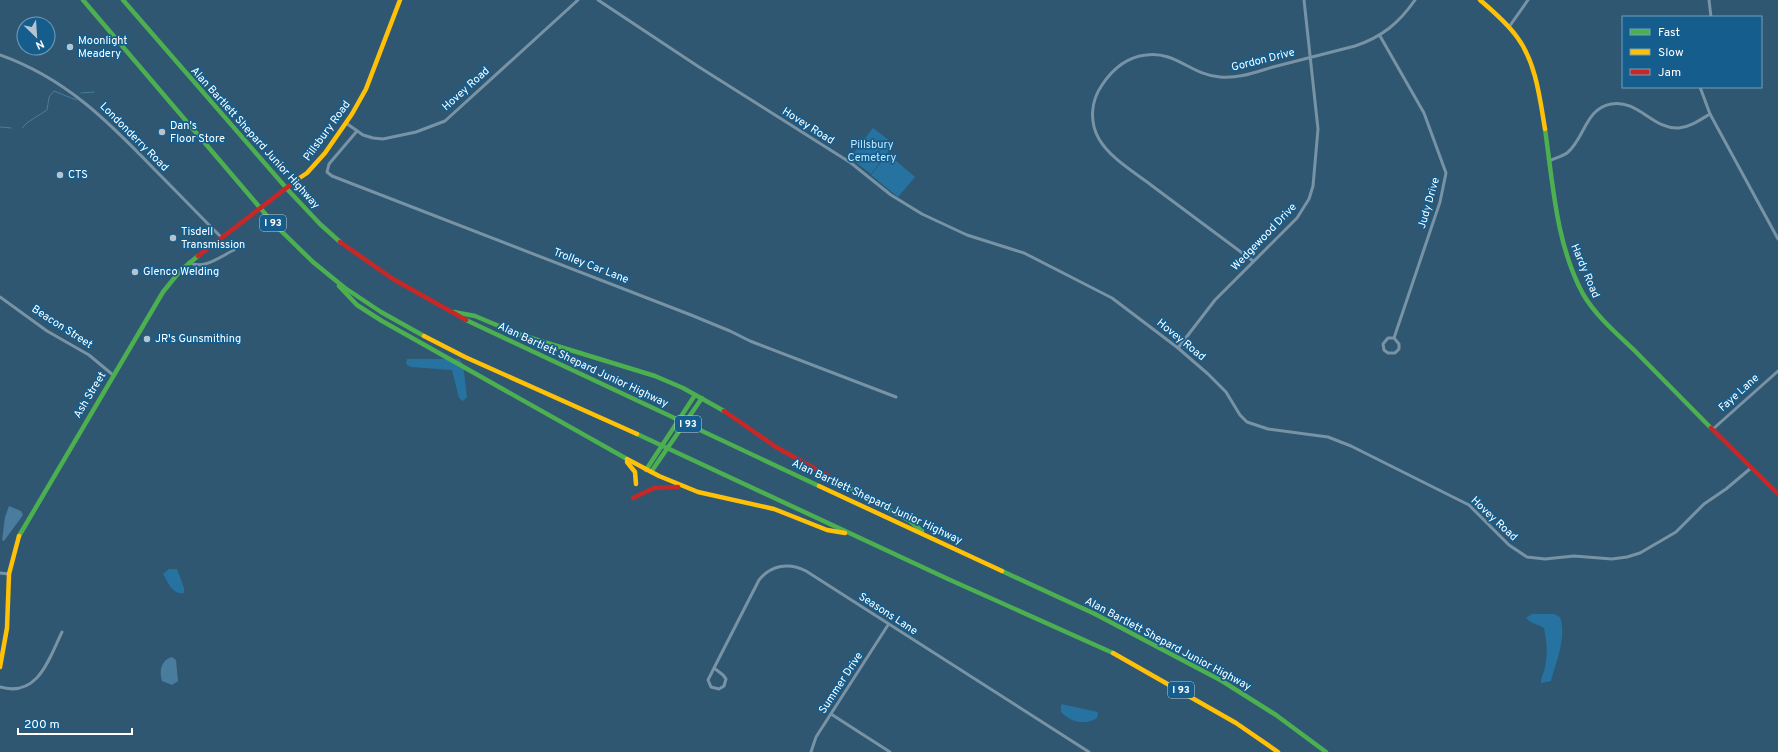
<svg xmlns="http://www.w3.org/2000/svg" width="1778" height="752" viewBox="0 0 1778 752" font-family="Overpass,sans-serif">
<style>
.green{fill:#2673a1}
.water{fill:#497c9d}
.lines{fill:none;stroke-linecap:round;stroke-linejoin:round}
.stream{stroke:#497c9d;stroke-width:1}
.street{stroke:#7793a5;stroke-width:3}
.fast{stroke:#4caf50;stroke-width:4.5}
.slow{stroke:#ffc107;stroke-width:4.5}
.jam{stroke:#c62828;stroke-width:4.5}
.poi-dot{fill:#b7c4cd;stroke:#155d8c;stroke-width:1.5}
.labels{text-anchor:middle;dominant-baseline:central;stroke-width:3.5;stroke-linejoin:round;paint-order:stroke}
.shield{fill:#155d8c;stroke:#b9cedc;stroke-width:1}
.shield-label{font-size:10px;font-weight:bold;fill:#fff}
.poi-label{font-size:11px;fill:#fff;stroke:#155d8c;text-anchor:start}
.street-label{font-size:11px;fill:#fff;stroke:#155d8c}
.park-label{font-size:11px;fill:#c5e7fb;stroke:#155d8c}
</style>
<rect width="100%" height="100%" fill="#305771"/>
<!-- green -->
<g class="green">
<polygon points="873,128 894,144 871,174 850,158"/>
<polygon points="888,154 915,177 898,197 871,175"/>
<polygon points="407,359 459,359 463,364 467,397 463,401 459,398 452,370 411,367 406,364"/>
<path d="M169,569H177L184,588V593C172,595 168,582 163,574Z"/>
<path d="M1532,614H1554L1560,617C1567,637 1556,662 1551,681L1541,683C1541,676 1544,674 1545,667C1548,654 1547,642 1544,628C1538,624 1531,624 1526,618Z"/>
<path d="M1061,704L1098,712L1097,718C1084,726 1071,722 1061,712Z"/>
</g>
<!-- water -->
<g class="water">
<polygon points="9,506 21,511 23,515 4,541 2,540 5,517"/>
<path d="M172,657L176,660L178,681L172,685L162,681C159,671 161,660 172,657Z"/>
</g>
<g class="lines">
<!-- stream -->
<g class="stream">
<polyline points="81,93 94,92"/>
<polyline points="0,127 11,128"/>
<polyline points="22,128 28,122 47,110 49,97 54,91 76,100"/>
</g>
<!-- street -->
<g class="street">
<polyline points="598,0 699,67 851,163 891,195 922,214 967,235 1024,253 1112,298 1178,348 1208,374 1226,392 1240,415 1247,422 1268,429 1328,437 1351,446 1469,505 1509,545 1527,557 1545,559 1574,556 1612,559 1627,557 1640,553 1676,532 1704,504 1726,489 1751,468"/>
<polyline points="1709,0 1711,17"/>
<polyline points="1509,27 1528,0"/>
<polyline points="1380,36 1424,113 1446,173 1440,202 1394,338 1388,338 1383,344 1384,350 1388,353 1395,353 1399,349 1399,344 1394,338"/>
<path d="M0,55C65,78 108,121 155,170C177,192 199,215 221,237"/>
<polyline points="1700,87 1710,114 1778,239"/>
<polyline points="346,123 363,135 373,138 383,139 416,132 445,121 578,0"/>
<polyline points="357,131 329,164 327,172 332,176 691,315 730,331 750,341 896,397"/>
<path d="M1551,160C1556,158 1563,156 1567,153C1585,138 1585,109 1611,104C1638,99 1653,130 1679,128C1690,127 1700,120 1710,114"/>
<path d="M1253,261C1219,236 1185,210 1151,185C1134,172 1110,158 1099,139C1089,121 1091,101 1102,85C1112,70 1127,57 1146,55C1176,51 1191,75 1220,77C1238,79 1256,72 1273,67C1300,60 1327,53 1355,46C1382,37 1399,23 1415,0"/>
<path d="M189,262C203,271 221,256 234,250"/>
<polyline points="0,297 47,331 89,355 113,375"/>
<polyline points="1178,348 1215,300 1297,218 1309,199 1313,186 1318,129 1304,0"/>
<polyline points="1713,429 1778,371"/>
<polyline points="0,573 9,574"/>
<path d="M714,668L723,675L726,679L724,686L719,689L711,687L708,680L714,668L759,580C771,565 789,562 806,571L1089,752"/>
<path d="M0,687C38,698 49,659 62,632"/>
<polyline points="831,714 890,752"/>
<polyline points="811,752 816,737 888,625"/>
</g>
<!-- fast -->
<g class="fast">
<polyline points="83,0 273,223 313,262 345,288 381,312 424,336"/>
<polyline points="123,0 288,190 320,224 340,242"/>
<path d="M1545,129C1553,184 1556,244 1583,294C1596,316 1616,333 1634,350C1660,376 1685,402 1711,428"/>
<polyline points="339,286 357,305 382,321 627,459"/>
<polyline points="454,312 475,316 518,334 655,376 683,388 724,411"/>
<polyline points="466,320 819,486"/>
<polyline points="637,434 948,579 1113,653"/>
<polyline points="646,470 695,395"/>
<polyline points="651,472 702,398"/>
<polyline points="837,481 910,521 922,531"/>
<polyline points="19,536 163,292 180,271 198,256"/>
<polyline points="1002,571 1095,614 1222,681 1276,715 1326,752"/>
</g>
<!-- slow -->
<g class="slow">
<path d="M1480,0C1493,11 1507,23 1517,37C1536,62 1540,99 1545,129"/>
<polyline points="298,179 307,173 325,153 352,114 366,89 400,0"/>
<polyline points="424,336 465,357 637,434"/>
<polyline points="627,459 659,476 698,492 774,509 827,530 845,533"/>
<polyline points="627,462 635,472 636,484"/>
<polyline points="819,486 1002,571"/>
<polyline points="1113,653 1236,723 1278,752"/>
<polyline points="0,667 7,628 9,574 19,536"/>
</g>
<!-- jam -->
<g class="jam">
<polyline points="340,242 393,279 466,320"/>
<polyline points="198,256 298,179"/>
<polyline points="724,411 776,447 837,481"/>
<polyline points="1711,428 1778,494"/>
<polyline points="633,498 654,488 678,487"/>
</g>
</g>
<!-- markers -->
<g class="poi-dot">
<circle cx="70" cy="47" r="4"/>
<circle cx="162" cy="132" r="4"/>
<circle cx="60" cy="175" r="4"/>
<circle cx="173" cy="238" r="4"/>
<circle cx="135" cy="272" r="4"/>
<circle cx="147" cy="339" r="4"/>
</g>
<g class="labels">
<!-- shield labels -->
<g class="shield">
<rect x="260" y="215" width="26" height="16" rx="3"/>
<rect x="675" y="416" width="26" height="16" rx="3"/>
<rect x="1168" y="682" width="26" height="16" rx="3"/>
</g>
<g class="shield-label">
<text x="273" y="223">I 93</text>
<text x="688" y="424">I 93</text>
<text x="1181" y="690">I 93</text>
</g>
<!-- poi labels -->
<g class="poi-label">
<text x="78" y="41">Moonlight<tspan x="78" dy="13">Meadery</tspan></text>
<text x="170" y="126">Dan's<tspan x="170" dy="13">Floor Store</tspan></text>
<text x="68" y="175">CTS</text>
<text x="181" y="232">Tisdell<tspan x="181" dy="13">Transmission</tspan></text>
<text x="143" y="272">Glenco Welding</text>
<text x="155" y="339">JR's Gunsmithing</text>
</g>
<!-- street labels -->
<g class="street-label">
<text transform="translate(1263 60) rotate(-14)">Gordon Drive</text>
<text transform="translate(466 89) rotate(-42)">Hovey Road</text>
<text transform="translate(808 126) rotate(32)">Hovey Road</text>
<text transform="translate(327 131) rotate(-54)">Pillsbury Road</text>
<text transform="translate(134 137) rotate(45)">Londonderry Road</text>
<text transform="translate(255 138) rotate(48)">Alan Bartlett Shepard Junior Highway</text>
<text transform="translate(1429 203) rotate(-74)">Judy Drive</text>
<text transform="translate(1264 237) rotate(-46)">Wedgewood Drive</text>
<text transform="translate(591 266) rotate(21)">Trolley Car Lane</text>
<text transform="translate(1585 271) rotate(67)">Hardy Road</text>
<text transform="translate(62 327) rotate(33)">Beacon Street</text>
<text transform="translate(1181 340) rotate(39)">Hovey Road</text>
<text transform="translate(583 365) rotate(25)">Alan Bartlett Shepard Junior Highway</text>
<text transform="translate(1739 393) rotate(-42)">Faye Lane</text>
<text transform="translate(90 395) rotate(-59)">Ash Street</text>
<text transform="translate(877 502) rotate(25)">Alan Bartlett Shepard Junior Highway</text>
<text transform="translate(1494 519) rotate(43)">Hovey Road</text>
<text transform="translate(888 614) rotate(33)">Seasons Lane</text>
<text transform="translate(1168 644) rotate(28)">Alan Bartlett Shepard Junior Highway</text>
<text transform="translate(841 683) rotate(-57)">Summer Drive</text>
</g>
<!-- park labels -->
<g class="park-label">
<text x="872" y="145">Pillsbury<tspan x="872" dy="13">Cemetery</tspan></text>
</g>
</g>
<!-- legend -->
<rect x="1622" y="16" width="140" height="72" fill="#155d8c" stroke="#739eba"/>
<rect x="1630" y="29" width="20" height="6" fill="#4caf50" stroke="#739eba"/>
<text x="1658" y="36" font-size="12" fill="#ffffff">Fast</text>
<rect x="1630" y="49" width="20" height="6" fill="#ffc107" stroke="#739eba"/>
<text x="1658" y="56" font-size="12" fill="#ffffff">Slow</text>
<rect x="1630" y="69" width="20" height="6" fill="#c62828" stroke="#739eba"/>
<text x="1658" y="76" font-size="12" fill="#ffffff">Jam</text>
<!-- north arrow -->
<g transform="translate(36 36) rotate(155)"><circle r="19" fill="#155d8c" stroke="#739eba"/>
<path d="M0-3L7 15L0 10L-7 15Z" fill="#b7c4cd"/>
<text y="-6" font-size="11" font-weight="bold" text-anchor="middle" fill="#ffffff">N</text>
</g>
<!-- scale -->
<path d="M18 728v6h114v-6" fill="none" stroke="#ffffff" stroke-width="2"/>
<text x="24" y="728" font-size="12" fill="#ffffff" stroke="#155d8c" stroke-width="3" paint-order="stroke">200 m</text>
</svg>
